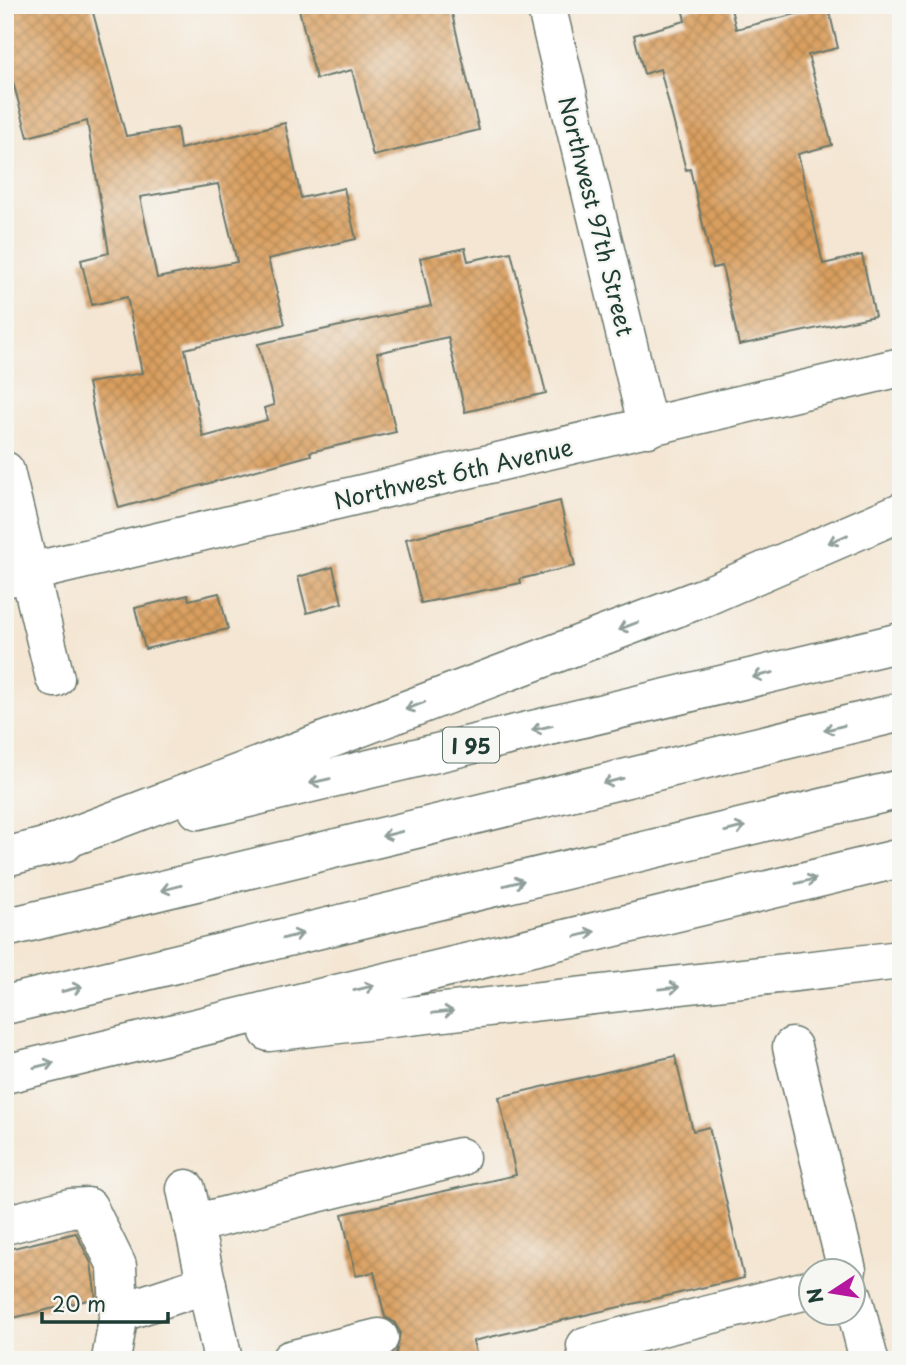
<svg xmlns="http://www.w3.org/2000/svg" width="906" height="1365" viewBox="0 0 906 1365" font-family="'Playpen Sans',sans-serif">
<style>
.building{fill:url(#building-cross-hatch);fill-rule:evenodd}
.lines{fill:none;stroke-linecap:round;stroke-linejoin:round}
.minor-casing{stroke:#6a786c;stroke-width:41}
.highway-casing{stroke:#6a786c;stroke-width:41}
.minor{stroke:#fff;stroke-width:38}
.highway{stroke:#fff;stroke-width:38}
.oneway{stroke:#8f9e9a}
.labels{text-anchor:middle;dominant-baseline:central;stroke-width:5;stroke-linejoin:round;paint-order:stroke}
.shield{fill:#f6f6f2;stroke:#60746d;stroke-width:2}
.shield-label{font-size:21px;font-weight:bold;fill:#1f3d34}
.street-label{font-size:23px;fill:#1f3d34;stroke:#f6f6f2}
</style>
<defs>
<pattern id="building-cross-hatch" width="8" height="8" patternUnits="userSpaceOnUse" patternTransform="scale(1.75)"><rect width="8" height="8" fill="#da9f5e"/><path d="M0 0l8 8M0 8l8-8" fill="none" stroke="#b0834e"/></pattern>
</defs>
<rect width="100%" height="100%" fill="#f6f6f2"/>
<filter id="ink" filterUnits="userSpaceOnUse"><feTurbulence type="fractalNoise" baseFrequency=".0143" numOctaves="2"/><feDisplacementMap in="SourceGraphic" scale="14" xChannelSelector="R" yChannelSelector="G"/><feConvolveMatrix kernelMatrix="1 2 1 2 8 2 1 2 1" color-interpolation-filters="sRGB"/></filter>
<filter id="wash" filterUnits="userSpaceOnUse"><feTurbulence type="fractalNoise" baseFrequency=".00686" numOctaves="4" result="noise"/><feDisplacementMap in="SourceGraphic" scale="28" xChannelSelector="R" yChannelSelector="G"/><feGaussianBlur stdDeviation="1.57" result="paint"/><feColorMatrix in="noise" values="0 0 0 0 0 0 0 0 0 0 0 0 0 0 0 0 0 1.4 0 .05"/><feComposite in="paint" operator="in"/></filter>
<g filter="url(#wash)">
<rect width="100%" height="100%" fill="#f4e6d3"/>
<g id="blocks">
<!-- building -->
<g class="building">
<path d="M5,5H91L126,136L177,128L180,149L285,123L301,198L344,188L356,239L268,259L285,324L185,349L203,437L267,420L264,408L274,405L258,344L431,306L420,258L465,248L468,261L511,252L546,393L465,412L448,337L377,353L396,432L310,452L311,455L119,508L96,425L88,383L142,373L127,297L92,305L81,260L109,253L87,121L28,137L5,53ZM218,184L237,262L157,278L140,197Z"/>
<polygon points="298,5 450,5 479,130 373,156 352,70 316,79"/>
<polygon points="706,5 730,5 736,29 828,6 838,48 808,55 832,145 798,154 823,264 862,255 875,316 739,345 722,266 713,268 690,169 686,170 660,69 644,74 634,35 685,21 683,11"/>
<polygon points="560,501 575,566 520,579 521,583 421,603 406,539"/>
<polygon points="333,567 342,603 307,613 298,577"/>
<polygon points="219,593 228,629 145,649 135,608 188,595 189,600"/>
<polygon points="675,1056 693,1131 709,1127 744,1278 473,1341 478,1360 395,1360 400,1332 394,1322 385,1317 374,1272 356,1276 342,1214 516,1175 499,1097"/>
<polygon points="76,1233 91,1263 96,1298 5,1320 5,1250"/>
</g>
</g>
</g>
<g filter="url(#ink)">
<use href="#blocks" fill-opacity="0" stroke="#6a786c" stroke-width="2"/>
<g class="lines">
<defs>
<g id="minor">
<polyline points="546,5 648,428"/>
<polyline points="5,471 55,678"/>
<polyline points="5,578 901,367"/>
<polyline points="792,1047 847,1270"/>
<polyline points="186,1189 223,1360"/>
<polyline points="193,1224 460,1157"/>
<polyline points="5,1225 70,1208 88,1207 117,1266 119,1313"/>
<polyline points="853,1297 869,1360"/>
<polyline points="586,1346 811,1289"/>
<polyline points="111,1360 119,1313 207,1284"/>
<polyline points="290,1360 379,1338"/>
</g>
<g id="highway">
<polyline points="198,810 901,642"/>
<polyline points="42,848 702,598 901,512"/>
<polyline points="5,857 65,842"/>
<polyline points="5,928 901,712"/>
<polyline points="5,1005 901,789"/>
<polyline points="269,1032 901,960"/>
<polyline points="5,1074 901,858"/>
</g>
</defs>
<!-- minor casing -->
<use href="#minor" class="minor-casing"/>
<!-- highway casing -->
<use href="#highway" class="highway-casing"/>
<!-- minor -->
<use href="#minor" class="minor"/>
<!-- highway -->
<use href="#highway" class="highway"/>
</g>
<!-- one-way arrows -->
<defs><path id="oneway-shaft" d="M-6 0H5M1.5-3L5.5 0L1.5 3" fill="none" stroke-width="1.6" stroke-linecap="round" stroke-linejoin="round" transform="scale(1.75)"/></defs>
<g class="oneway">
<use href="#oneway-shaft" transform="translate(838 539) rotate(157)"/>
<use href="#oneway-shaft" transform="translate(628 626) rotate(159)"/>
<use href="#oneway-shaft" transform="translate(763 675) rotate(167)"/>
<use href="#oneway-shaft" transform="translate(415 706) rotate(159)"/>
<use href="#oneway-shaft" transform="translate(542 728) rotate(167)"/>
<use href="#oneway-shaft" transform="translate(834 728) rotate(166)"/>
<use href="#oneway-shaft" transform="translate(320 781) rotate(167)"/>
<use href="#oneway-shaft" transform="translate(613 781) rotate(166)"/>
<use href="#oneway-shaft" transform="translate(735 829) rotate(-14)"/>
<use href="#oneway-shaft" transform="translate(392 834) rotate(166)"/>
<use href="#oneway-shaft" transform="translate(806 881) rotate(-14)"/>
<use href="#oneway-shaft" transform="translate(514 883) rotate(-14)"/>
<use href="#oneway-shaft" transform="translate(171 888) rotate(166)"/>
<use href="#oneway-shaft" transform="translate(585 934) rotate(-14)"/>
<use href="#oneway-shaft" transform="translate(293 936) rotate(-14)"/>
<use href="#oneway-shaft" transform="translate(364 988) rotate(-14)"/>
<use href="#oneway-shaft" transform="translate(669 988) rotate(-6)"/>
<use href="#oneway-shaft" transform="translate(72 989) rotate(-14)"/>
<use href="#oneway-shaft" transform="translate(443 1012) rotate(-6)"/>
<use href="#oneway-shaft" transform="translate(44 1065) rotate(-14)"/>
</g>
</g>
<g class="labels">
<!-- shield labels -->
<rect class="shield" x="443" y="727.5" width="56" height="35" rx="5"/>
<g class="shield-label">
<text x="471" y="745">I 95</text>
</g>
<!-- street labels -->
<g class="street-label">
<text transform="translate(597 216) rotate(76)">Northwest 97th Street</text>
<text transform="translate(453 473) rotate(-13)">Northwest 6th Avenue</text>
</g>
</g>
<!-- margin -->
<rect width="906" height="1365" fill="none" stroke="#f6f6f2" stroke-width="28"/>
<!-- north arrow -->
<g transform="translate(832 1292) rotate(258)"><circle r="33" fill="#f6f6f2" stroke="#a0aca6" stroke-width="2"/>
<path d="M0-5L12 26L0 18L-12 26Z" fill="#b5179e"/>
<text y="-10" font-size="19" font-weight="bold" text-anchor="middle" fill="#1f3d34">N</text>
</g>
<!-- scale -->
<path d="M42 1312v10h126v-10" fill="none" stroke="#1f3d34" stroke-width="3.5"/>
<text x="52" y="1312" font-size="21" fill="#1f3d34" stroke="#f6f6f2" stroke-width="5" paint-order="stroke">20 m</text>
</svg>
